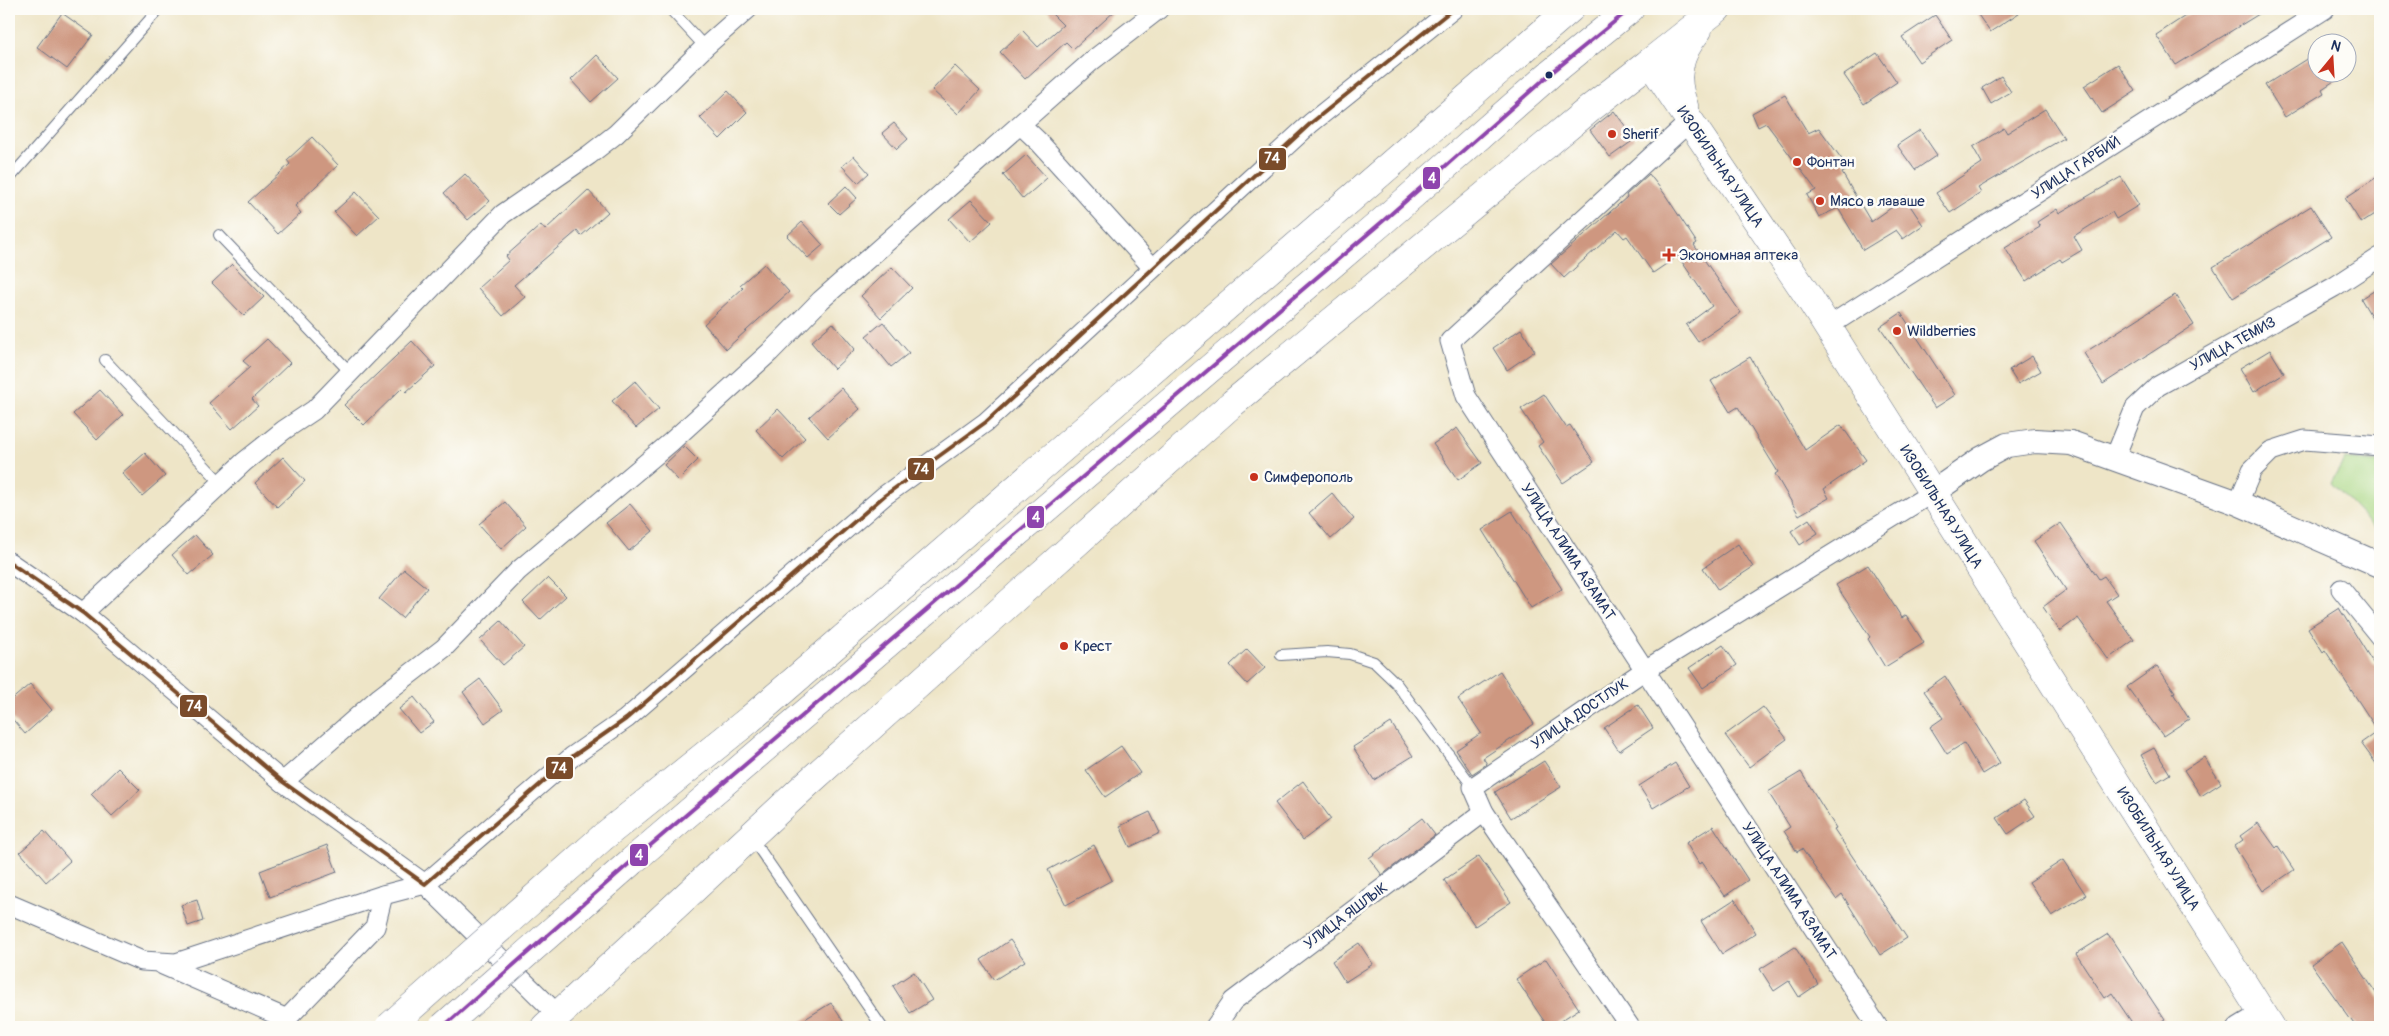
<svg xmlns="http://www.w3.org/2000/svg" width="2389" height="1036" viewBox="0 0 2389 1036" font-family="Pangolin,sans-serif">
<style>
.green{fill:#a9d784;stroke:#628371}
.building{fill:#ce9780}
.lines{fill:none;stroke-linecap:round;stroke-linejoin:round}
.service-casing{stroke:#656f83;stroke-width:12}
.minor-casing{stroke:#656f83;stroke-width:21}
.tertiary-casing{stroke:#656f83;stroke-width:26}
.secondary-casing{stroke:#656f83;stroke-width:29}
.primary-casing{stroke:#656f83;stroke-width:29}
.service{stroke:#fff;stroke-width:10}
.minor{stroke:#fff;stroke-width:19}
.tertiary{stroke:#fff;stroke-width:24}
.secondary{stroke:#fff;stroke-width:28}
.primary{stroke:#fff;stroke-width:28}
.primary-bridge-casing{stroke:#656f83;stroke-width:29;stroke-linecap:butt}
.primary-bridge{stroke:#fff;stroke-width:28}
.bus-1-casing{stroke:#fdfcf7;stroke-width:8}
.bus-2-casing{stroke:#fdfcf7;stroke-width:8}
.bus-1{stroke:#8e44ad;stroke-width:4}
.bus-2{stroke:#7a4b2a;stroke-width:4}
.bus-dot{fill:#1b2f5e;stroke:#fdfcf7;stroke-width:2}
.poi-dot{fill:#c8321e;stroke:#fdfcf7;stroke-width:2}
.labels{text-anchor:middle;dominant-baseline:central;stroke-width:5;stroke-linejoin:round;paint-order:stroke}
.poi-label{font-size:15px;fill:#1b2f5e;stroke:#fdfcf7;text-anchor:start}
.street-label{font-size:15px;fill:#1b2f5e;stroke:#fdfcf7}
.line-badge{stroke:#fdfcf7;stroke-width:2}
.badge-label{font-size:14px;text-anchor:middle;font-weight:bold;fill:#fff}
</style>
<rect width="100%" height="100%" fill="#fdfcf7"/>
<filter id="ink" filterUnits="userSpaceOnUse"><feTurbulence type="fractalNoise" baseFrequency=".02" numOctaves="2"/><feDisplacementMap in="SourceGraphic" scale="10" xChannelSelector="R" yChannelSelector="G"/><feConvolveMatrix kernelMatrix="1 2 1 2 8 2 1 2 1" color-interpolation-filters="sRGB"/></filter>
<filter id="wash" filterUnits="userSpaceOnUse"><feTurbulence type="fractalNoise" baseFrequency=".0096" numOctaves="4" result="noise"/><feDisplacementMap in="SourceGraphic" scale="20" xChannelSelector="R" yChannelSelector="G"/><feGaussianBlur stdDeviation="1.12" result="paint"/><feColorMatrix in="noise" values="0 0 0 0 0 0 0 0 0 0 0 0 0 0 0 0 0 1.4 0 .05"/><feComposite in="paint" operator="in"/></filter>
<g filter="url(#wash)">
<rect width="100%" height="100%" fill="#eee5c7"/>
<!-- green -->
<polygon class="green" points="2345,459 2380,462 2380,530 2375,529 2331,483"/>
<g id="blocks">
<!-- building -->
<g class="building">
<polygon points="1047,9 1117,9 1073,49 1066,42 1025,79 1000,52 1023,31 1038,47 1063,25"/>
<polygon points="1974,9 2025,9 1990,32"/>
<polygon points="2196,9 2267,9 2176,65 2156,35"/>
<polygon points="62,13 93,35 67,69 37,47"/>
<polygon points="1935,15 1952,40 1919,62 1902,37"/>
<polygon points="1877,53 1897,82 1864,104 1844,75"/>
<polygon points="2316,53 2316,72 2348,72 2322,89 2324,93 2285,117 2265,85"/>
<polygon points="597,55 618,78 591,102 571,80"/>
<polygon points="2118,64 2136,91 2102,113 2084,86"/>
<polygon points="955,66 980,90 958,114 932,90"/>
<polygon points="2001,76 2011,92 1991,104 1982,88"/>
<polygon points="728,91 747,112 720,139 700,118"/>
<polygon points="1785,95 1808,133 1819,128 1849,169 1842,173 1871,222 1905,198 1923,225 1903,239 1896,230 1863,250 1838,208 1819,217 1807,195 1816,190 1766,123 1758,127 1752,113"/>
<polygon points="2045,109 2064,138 1978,188 1981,193 1950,213 1936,193 1982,163 1973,147 2004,128 2007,133"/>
<polygon points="1614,111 1635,139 1610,157 1590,130"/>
<polygon points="894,123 908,139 897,149 882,133"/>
<polygon points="1920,130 1937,155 1915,170 1897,145"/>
<polygon points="312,137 338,165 295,206 301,213 278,234 248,202 290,164 287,160"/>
<polygon points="1026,155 1047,178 1023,199 1003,175"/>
<polygon points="854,156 869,173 858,183 842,166"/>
<polygon points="465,174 490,201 468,220 444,193"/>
<polygon points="1649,174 1664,193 1697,243 1694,245 1741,313 1698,342 1686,325 1712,306 1678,256 1653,273 1627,236 1624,238 1617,230 1564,278 1551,264 1627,197 1626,195"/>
<polygon points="2380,175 2380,211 2361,223 2345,198"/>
<polygon points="2121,177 2139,205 2116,219 2112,212 2074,236 2082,250 2062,262 2060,259 2026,281 2005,248 2040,227 2037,222 2057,209 2059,213"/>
<polygon points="846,186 857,198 839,214 828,203"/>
<polygon points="588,190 608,212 581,236 577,231 514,285 525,297 503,316 478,288 509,260 506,256 541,225 545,230"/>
<polygon points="356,192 379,216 357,236 334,212"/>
<polygon points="971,200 992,222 970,242 949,219"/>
<polygon points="2311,206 2331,237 2233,298 2213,267"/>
<polygon points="802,222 823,245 808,258 787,236"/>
<polygon points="232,264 264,297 244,316 212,283"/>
<polygon points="764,264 789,292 726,349 704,324 743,288 740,285"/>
<polygon points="892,267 912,288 881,318 861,296"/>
<polygon points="2380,287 2380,331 2361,299"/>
<polygon points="2175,295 2194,325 2103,384 2084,353"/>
<polygon points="1901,313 1955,395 1935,408 1880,327"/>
<polygon points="883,322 909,353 891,367 866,336"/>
<polygon points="833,323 855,349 834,369 811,342"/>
<polygon points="1521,329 1535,351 1507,370 1493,348"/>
<polygon points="267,339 290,363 252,399 258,406 232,429 209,403 250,367 243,361"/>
<polygon points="412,341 435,366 406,392 402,388 364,425 344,405"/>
<polygon points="2270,350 2284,373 2254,392 2240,368"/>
<polygon points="2032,356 2041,371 2018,384 2009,370"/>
<polygon points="1750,357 1805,450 1841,425 1866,460 1824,489 1829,498 1799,515 1775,474 1778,472 1738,407 1730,412 1711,381"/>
<polygon points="635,381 659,409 636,428 612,401"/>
<polygon points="841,388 860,409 828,438 809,417"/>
<polygon points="100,390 123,415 97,440 73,414"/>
<polygon points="1544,394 1566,427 1570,425 1594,462 1563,483 1538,446 1543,442 1521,409"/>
<polygon points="778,409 805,438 783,459 756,430"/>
<polygon points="1457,428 1482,463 1458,480 1433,444"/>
<polygon points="684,446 698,460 678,480 664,465"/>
<polygon points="145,453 165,476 142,496 122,473"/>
<polygon points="283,457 305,481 277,507 255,483"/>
<polygon points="1332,493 1354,519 1331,539 1309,513"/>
<polygon points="505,502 526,526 501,549 479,524"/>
<polygon points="630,504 653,531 629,551 606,523"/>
<polygon points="1512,511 1562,589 1531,608 1482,530"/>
<polygon points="1809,519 1818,533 1800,545 1791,531"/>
<polygon points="2061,523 2099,579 2104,576 2117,594 2106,601 2134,640 2108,659 2078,618 2060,631 2043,607 2066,590 2034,541"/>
<polygon points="195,535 213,555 189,575 172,555"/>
<polygon points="1738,544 1753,567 1718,590 1703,568"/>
<polygon points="1868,565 1902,618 1906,615 1924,643 1885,667 1868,639 1870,637 1836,585"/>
<polygon points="404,569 427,588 402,618 379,599"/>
<polygon points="548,578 566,596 540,620 523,602"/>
<polygon points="2339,608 2380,674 2380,769 2361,743 2378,731 2325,650 2323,652 2308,628"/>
<polygon points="501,621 524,647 503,665 480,640"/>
<polygon points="1723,645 1737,665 1703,688 1689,668"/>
<polygon points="1247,649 1265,668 1247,684 1230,665"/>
<polygon points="2157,666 2175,692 2173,693 2189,719 2163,736 2127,687"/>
<polygon points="1500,671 1534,724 1483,758 1487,764 1472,774 1456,750 1481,733 1458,699"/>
<polygon points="1945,676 2000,763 1982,774 1964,743 1947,754 1930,727 1943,718 1924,691"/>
<polygon points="480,679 503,710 485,723 463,692"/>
<polygon points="30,684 52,710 25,734 9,715 9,702"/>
<polygon points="414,697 434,722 419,733 399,709"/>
<polygon points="1638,705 1653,728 1619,751 1604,728"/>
<polygon points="1763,707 1787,739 1749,767 1725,735"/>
<polygon points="1391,723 1413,756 1374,780 1353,747"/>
<polygon points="1121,746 1140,773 1105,797 1086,770"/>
<polygon points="2154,748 2170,774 2157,782 2141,755"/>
<polygon points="2204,757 2221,783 2201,796 2184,770"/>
<polygon points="1544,761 1561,787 1511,818 1495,792"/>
<polygon points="1675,763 1689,786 1653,808 1639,786"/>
<polygon points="118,768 140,790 112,816 91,794"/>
<polygon points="1801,772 1836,828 1834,829 1907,938 1880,955 1842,894 1836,899 1802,849 1797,852 1784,831 1790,827 1768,792"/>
<polygon points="1303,781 1331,819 1303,840 1275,803"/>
<polygon points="2024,800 2035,816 2008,834 1997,818"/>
<polygon points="1150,812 1160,833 1130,847 1120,826"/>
<polygon points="1422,818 1435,835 1382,875 1369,858"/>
<polygon points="2258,823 2276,848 2278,846 2294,870 2263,891 2234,846 2243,840 2240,836"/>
<polygon points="1713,826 1748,880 1725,896 1702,862 1699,864 1686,843"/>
<polygon points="44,831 70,861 46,882 20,852"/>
<polygon points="327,845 337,872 270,897 260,871"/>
<polygon points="1094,845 1112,880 1066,905 1048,870"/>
<polygon points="1479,856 1511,902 1475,926 1444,880"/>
<polygon points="2063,860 2086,895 2052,916 2029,882"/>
<polygon points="1735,899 1756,933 1722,954 1701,921"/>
<polygon points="197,900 203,921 188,926 181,905"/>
<polygon points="2108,934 2165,1020 2154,1027 2135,1027 2112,993 2105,998 2076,954"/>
<polygon points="1010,940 1025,961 994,980 981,960"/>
<polygon points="2342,942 2380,999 2380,1027 2356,1027 2311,964"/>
<polygon points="1359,943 1373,964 1345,982 1332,961"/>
<polygon points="1795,947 1818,984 1799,997 1789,981 1774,991 1760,969"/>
<polygon points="1546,959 1579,1009 1551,1027 1548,1027 1516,979"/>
<polygon points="914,972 932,1000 910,1013 893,986"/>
<polygon points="831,1003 847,1027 792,1027"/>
</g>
</g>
</g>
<g filter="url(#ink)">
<use href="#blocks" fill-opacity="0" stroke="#656f83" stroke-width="1"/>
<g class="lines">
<defs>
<g id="service">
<polyline points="670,9 705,47"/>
<polyline points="9,179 159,9"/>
<polyline points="219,235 350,372"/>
<polyline points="105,360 221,483"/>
<polyline points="1281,655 1327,652 1350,654 1374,662 1396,683 1473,787"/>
<polyline points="751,837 882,1027"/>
</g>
<g id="minor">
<polyline points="1689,122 1450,341 1466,396 1878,1027"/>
<polyline points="1021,125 1039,142 1152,267"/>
<polyline points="1827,327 2325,9"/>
<polyline points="2115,457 2135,408 2158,386 2334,287 2380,257"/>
<polyline points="2238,503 2252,470 2271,451 2305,440 2380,446"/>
<polyline points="9,562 83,613 283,782 425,884 573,756 626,719 884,496 986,422 1311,123 1453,9"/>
<polyline points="2341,589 2380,637"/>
<polyline points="83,613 244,462 284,430 314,410 503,214 589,155 616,134 705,47 748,9"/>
<polyline points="283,782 380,697 444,648 518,571 671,442 770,352 821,300 1093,60 1159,9"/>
<polyline points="9,904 142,961 176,963 383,895 425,884 559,1016"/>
<polyline points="163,965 287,1019"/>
<polyline points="279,1027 375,927 383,895"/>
<polyline points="1215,1027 1233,1001 1484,812"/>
<polyline points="1630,1027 1484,812 1473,787 1645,670 1932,493"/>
<polyline points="2238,1027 2261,1013"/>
</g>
<polyline id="tertiary" points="1932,493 1981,459 2007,445 2035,441 2071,443 2238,503 2380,565"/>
<g id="secondary">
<polyline points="1717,9 1650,62 1808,296 2271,1027"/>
<path d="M1684,106C1673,77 1678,55 1698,30"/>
<polyline points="545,1027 808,783 1233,403 1592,107 1650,62"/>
</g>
<g id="primary">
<polyline points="603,837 750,719 1570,9"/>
<polyline points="632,861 1383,221 1550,74 1630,9"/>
</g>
</defs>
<!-- service casing -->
<use href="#service" class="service-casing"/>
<!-- minor casing -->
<use href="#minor" class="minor-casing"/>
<!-- tertiary casing -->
<use href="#tertiary" class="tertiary-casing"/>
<!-- secondary casing -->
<use href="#secondary" class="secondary-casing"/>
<!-- primary casing -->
<use href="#primary" class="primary-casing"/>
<!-- service -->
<use href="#service" class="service"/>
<!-- minor -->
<use href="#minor" class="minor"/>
<!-- tertiary -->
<use href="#tertiary" class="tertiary"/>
<!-- secondary -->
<use href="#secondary" class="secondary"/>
<!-- primary -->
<use href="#primary" class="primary"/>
<defs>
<g id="primary-bridge">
<polyline points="389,1027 603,837"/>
<polyline points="443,1027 632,861"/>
</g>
</defs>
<!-- primary-bridge casing -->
<use href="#primary-bridge" class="primary-bridge-casing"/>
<!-- primary-bridge -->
<use href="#primary-bridge" class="primary-bridge"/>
<defs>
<polyline id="bus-1" points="443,1027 632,861 1383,221 1550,74 1630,9"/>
<polyline id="bus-2" points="9,562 83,613 283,782 425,884 573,756 626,719 884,496 986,422 1311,123 1453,9"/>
</defs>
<!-- bus-1 casing -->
<use href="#bus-1" class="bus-1-casing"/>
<!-- bus-2 casing -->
<use href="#bus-2" class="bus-2-casing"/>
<!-- bus-1 -->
<use href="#bus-1" class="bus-1"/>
<!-- bus-2 -->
<use href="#bus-2" class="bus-2"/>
</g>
</g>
<!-- markers -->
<circle class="bus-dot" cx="1549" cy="75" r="4.5"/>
<g class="poi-dot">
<circle cx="1612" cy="134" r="5"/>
<circle cx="1797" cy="162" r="5"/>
<circle cx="1820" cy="201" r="5"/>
<path d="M1666.5 247.5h5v5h5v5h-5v5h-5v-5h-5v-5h5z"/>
<circle cx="1897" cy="331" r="5"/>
<circle cx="1254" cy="477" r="5"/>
<circle cx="1064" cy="646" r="5"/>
</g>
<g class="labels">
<!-- poi labels -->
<g class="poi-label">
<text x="1622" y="134">Sherif</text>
<text x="1807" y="162">Фонтан</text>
<text x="1830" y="201">Мясо в лаваше</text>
<text x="1679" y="255">Экономная аптека</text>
<text x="1907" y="331">Wildberries</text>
<text x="1264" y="477">Симферополь</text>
<text x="1074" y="646">Крест</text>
</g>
<!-- street labels -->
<g class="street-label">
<text transform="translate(1720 167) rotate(56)">ИЗОБИЛЬНАЯ УЛИЦА</text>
<text transform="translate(2076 168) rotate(-33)">УЛИЦА ГАРБИЙ</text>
<text transform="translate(2233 344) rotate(-29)">УЛИЦА ТЕМИЗ</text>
<text transform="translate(1941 507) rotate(58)">ИЗОБИЛЬНАЯ УЛИЦА</text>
<text transform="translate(1568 552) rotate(57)">УЛИЦА АЛИМА АЗАМАТ</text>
<text transform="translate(1580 714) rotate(-34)">УЛИЦА ДОСТЛУК</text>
<text transform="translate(2158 849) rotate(58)">ИЗОБИЛЬНАЯ УЛИЦА</text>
<text transform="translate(1789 891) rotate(57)">УЛИЦА АЛИМА АЗАМАТ</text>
<text transform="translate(1346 916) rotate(-37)">УЛИЦА ЯШЛЫК</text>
</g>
</g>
<g class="line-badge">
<rect x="1258" y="147" width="29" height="24" rx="5" fill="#7a4b2a"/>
<rect x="1422" y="166" width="19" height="24" rx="5" fill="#8e44ad"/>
<rect x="907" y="457" width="28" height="24" rx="5" fill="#7a4b2a"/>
<rect x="1026" y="505" width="19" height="24" rx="5" fill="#8e44ad"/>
<rect x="179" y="694" width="29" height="24" rx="5" fill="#7a4b2a"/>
<rect x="545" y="756" width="29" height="24" rx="5" fill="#7a4b2a"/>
<rect x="629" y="843" width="20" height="24" rx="5" fill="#8e44ad"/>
</g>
<g class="badge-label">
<text x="1272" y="163">74</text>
<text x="1432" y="183">4</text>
<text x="921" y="474">74</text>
<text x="1036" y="522">4</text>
<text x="194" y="711">74</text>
<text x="559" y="773">74</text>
<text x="639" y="860">4</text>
</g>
<!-- margin -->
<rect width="2389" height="1036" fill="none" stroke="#fdfcf7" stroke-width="30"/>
<!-- north arrow -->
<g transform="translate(2332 58) rotate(18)"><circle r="24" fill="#fdfcf7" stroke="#a3aaba"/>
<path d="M0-4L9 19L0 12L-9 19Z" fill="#c8321e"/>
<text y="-8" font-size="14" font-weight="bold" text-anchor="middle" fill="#1b2f5e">N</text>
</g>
</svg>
